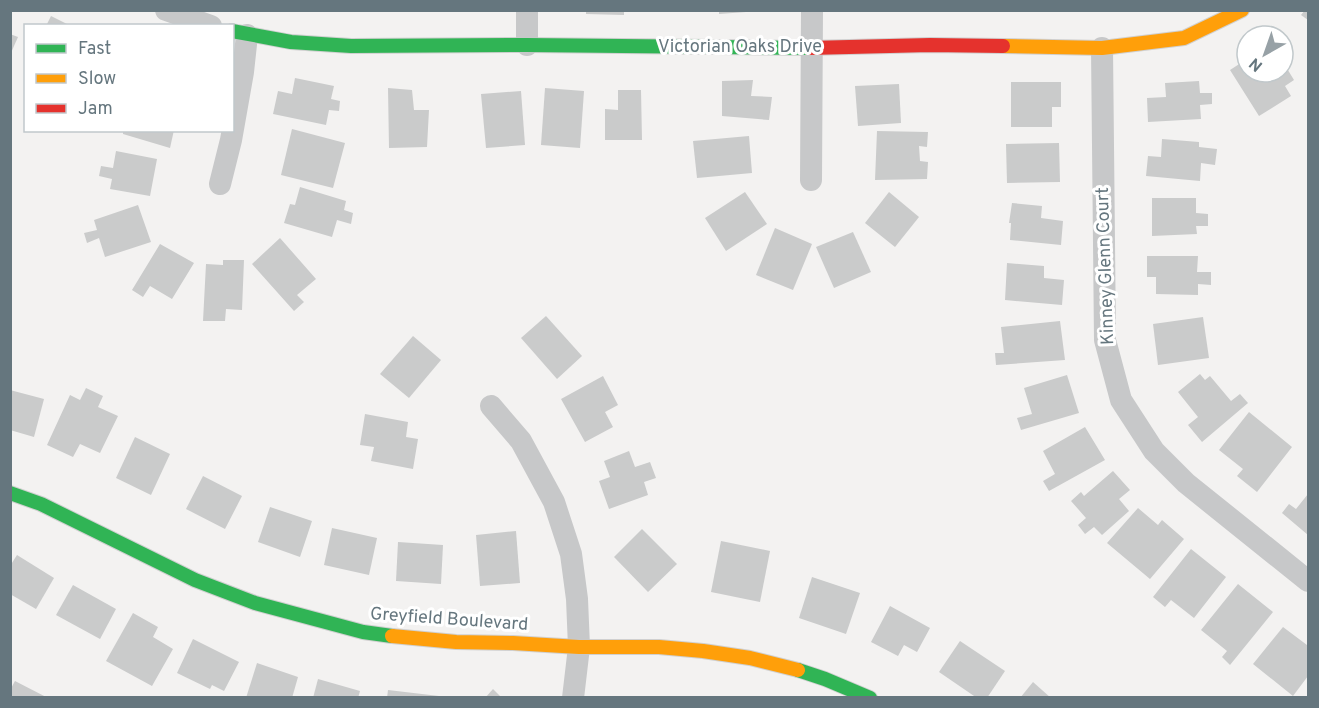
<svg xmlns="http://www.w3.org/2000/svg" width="1319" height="708" viewBox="0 0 1319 708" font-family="Overpass,sans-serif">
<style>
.building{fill:#cacbcb}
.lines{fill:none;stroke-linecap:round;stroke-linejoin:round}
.fast-casing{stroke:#d0d0d0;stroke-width:16}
.slow-casing{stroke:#d0d0d0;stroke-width:16}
.jam-casing{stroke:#d0d0d0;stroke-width:16}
.street{stroke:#c7c8c9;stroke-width:22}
.fast{stroke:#30b455;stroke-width:14}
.slow{stroke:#ff9f0a;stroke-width:14}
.jam{stroke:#e5322d;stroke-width:14}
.labels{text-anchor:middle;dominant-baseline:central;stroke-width:6;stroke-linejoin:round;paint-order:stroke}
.street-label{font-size:18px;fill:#65767e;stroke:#fff}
</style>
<rect width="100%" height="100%" fill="#f3f2f1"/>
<!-- building -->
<g class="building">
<polygon points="586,10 624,10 624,15 586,14"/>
<polygon points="719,10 746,10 746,12 719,14"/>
<polygon points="1305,10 1308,10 1308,20 1301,15"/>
<polygon points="51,16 71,26 46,26"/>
<polygon points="10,34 18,37 10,55"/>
<polygon points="1247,59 1247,72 1283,72 1283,62 1294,80 1285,86 1291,96 1259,116 1230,70"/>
<polygon points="295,78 334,86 331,99 340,101 339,111 329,110 326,125 273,114 278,91 292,94"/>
<polygon points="753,80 751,96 772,97 769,120 722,116 722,81"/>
<polygon points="1199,81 1200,93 1212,93 1212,104 1200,105 1201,119 1148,122 1147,98 1166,97 1165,83"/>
<polygon points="1011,82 1061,82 1061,107 1052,107 1052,127 1011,127"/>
<polygon points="899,84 901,123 858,126 855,86"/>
<polygon points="388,88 412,90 414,110 429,110 427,147 389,148"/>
<polygon points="545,88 584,91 580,148 541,145"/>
<polygon points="618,90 641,90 642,140 605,140 605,109 618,110"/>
<polygon points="521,91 525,145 486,148 481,94"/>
<polygon points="292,129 345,143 333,188 281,175"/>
<polygon points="123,130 174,130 170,148 123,134"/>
<polygon points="877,131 928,132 927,147 919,146 920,161 928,162 927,179 875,180"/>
<polygon points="749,136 752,173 697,178 693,141"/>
<polygon points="1162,139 1199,142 1199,147 1217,149 1215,165 1201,163 1200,181 1146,176 1148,156 1161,157"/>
<polygon points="1059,143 1060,182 1007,183 1006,144"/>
<polygon points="116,151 157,159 150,196 110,189 112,179 99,176 101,166 113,168"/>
<polygon points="300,187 346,201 344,210 353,213 351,224 337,220 332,237 284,223 290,204 295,205"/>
<polygon points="745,192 767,224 726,251 705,218"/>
<polygon points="889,192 919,217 895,247 865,223"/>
<polygon points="1152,198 1196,198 1196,213 1208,214 1208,226 1196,226 1197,234 1152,236"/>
<polygon points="1012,203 1042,206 1041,218 1063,221 1061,245 1010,240 1011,223 1009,223"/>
<polygon points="138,205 151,242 105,257 99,238 87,243 84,233 97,230 94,220"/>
<polygon points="775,228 812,244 793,290 756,275"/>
<polygon points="853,232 871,272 834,288 816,247"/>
<polygon points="280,238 316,279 297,295 304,302 294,311 252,264"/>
<polygon points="160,244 194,263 172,299 150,286 143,297 132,290"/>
<polygon points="1147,256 1198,256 1197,272 1211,272 1211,285 1198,284 1198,295 1156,294 1156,277 1147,277"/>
<polygon points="223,260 244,260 242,310 226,309 225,321 203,321 206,264 223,265"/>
<polygon points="1007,263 1044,266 1044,278 1064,280 1062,305 1005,300"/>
<polygon points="546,316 582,356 557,379 521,338"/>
<polygon points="1203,317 1209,358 1158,365 1153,324"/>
<polygon points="1060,321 1065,360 996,365 995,353 1004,353 1001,327"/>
<polygon points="413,336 441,360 409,398 380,374"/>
<polygon points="1200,374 1205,380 1210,376 1231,401 1240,394 1248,403 1202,442 1188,425 1198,417 1178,392"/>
<polygon points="1067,375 1079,413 1021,430 1017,418 1032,414 1024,388"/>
<polygon points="603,376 618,405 605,412 613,427 585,442 561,399"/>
<polygon points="86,388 103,396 98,407 118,416 100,453 80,444 73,457 47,445 70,395 80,400"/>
<polygon points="10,390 44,399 34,437 10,430"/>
<polygon points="1249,412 1292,447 1257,492 1237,476 1243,469 1219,450"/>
<polygon points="365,414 408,422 406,437 418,439 413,469 371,461 374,447 360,445"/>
<polygon points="1085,427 1105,460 1049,491 1043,481 1055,474 1043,451"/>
<polygon points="135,437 170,454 151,495 116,478"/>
<polygon points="629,451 635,467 650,462 656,478 644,482 648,495 609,509 599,481 610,477 604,461"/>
<polygon points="1113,471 1130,490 1119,499 1129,511 1102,535 1094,527 1085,534 1078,525 1086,518 1071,501 1081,492 1084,496"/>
<polygon points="203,476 242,496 225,529 186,509"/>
<polygon points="1308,494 1308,535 1282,513 1289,504 1296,509"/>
<polygon points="270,507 312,521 300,557 258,542"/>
<polygon points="1138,508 1158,525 1162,520 1184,539 1150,579 1107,543"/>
<polygon points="332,528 377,538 369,575 324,565"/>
<polygon points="642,529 677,564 648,592 614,557"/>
<polygon points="516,531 520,583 480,586 476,535"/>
<polygon points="721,541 770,551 760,602 711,592"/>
<polygon points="398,542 443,545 441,584 396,581"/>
<polygon points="1191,549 1226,577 1194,618 1171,600 1165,607 1153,597"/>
<polygon points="17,555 54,578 36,609 10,594 10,566"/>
<polygon points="812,577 860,593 846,634 799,618"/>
<polygon points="1238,584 1273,612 1230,665 1222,657 1227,651 1201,630"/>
<polygon points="73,585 116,609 100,639 56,615"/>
<polygon points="890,606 930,628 917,652 904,645 898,656 871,642"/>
<polygon points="133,613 158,627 153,637 173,649 152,686 106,661"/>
<polygon points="1283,627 1307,645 1308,643 1308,676 1293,696 1253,664"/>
<polygon points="193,639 239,662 224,691 212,685 210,689 177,673"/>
<polygon points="960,641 1005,671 987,698 977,698 939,672"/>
<polygon points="257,663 298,677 292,698 246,698"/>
<polygon points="318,679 360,691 358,698 313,698"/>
<polygon points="15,681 48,698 10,698 10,690"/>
<polygon points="1033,682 1051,698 1020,698"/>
<polygon points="493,689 502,698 485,698"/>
<polygon points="388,690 439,696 439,698 387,698"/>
</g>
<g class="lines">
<defs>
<g id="fast">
<polyline points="232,31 291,42 351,46 527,45 809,48"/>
<polyline points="10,493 41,504 195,580 255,603 363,632 392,636"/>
<polyline points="798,670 825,679 870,698"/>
</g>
<g id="slow">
<polyline points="1003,46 1102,48 1184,38 1242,10"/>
<polyline points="392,636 456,642 513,643 579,647 659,647 703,651 750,658 798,670"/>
</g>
<polyline id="jam" points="809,48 930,45 1003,46"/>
</defs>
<!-- fast casing -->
<use href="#fast" class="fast-casing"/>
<!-- slow casing -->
<use href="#slow" class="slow-casing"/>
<!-- jam casing -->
<use href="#jam" class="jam-casing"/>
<!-- street -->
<g class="street">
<polyline points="166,10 211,26"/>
<polyline points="527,10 527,45"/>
<polyline points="1102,48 1105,340 1121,400 1154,451 1186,483 1308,581"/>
<polyline points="811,180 812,10"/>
<polyline points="220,184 231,140 243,72 247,35"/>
<polyline points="491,406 521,441 554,502 571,554 577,599 579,647 573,698"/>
</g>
<!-- fast -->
<use href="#fast" class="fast"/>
<!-- slow -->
<use href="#slow" class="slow"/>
<!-- jam -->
<use href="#jam" class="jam"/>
</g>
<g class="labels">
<!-- street labels -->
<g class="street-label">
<text x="740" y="47">Victorian Oaks Drive</text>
<text transform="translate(1106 266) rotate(-92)">Kinney Glenn Court</text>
<text transform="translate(449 620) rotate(4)">Greyfield Boulevard</text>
</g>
</g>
<!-- border -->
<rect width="1319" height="708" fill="none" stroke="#65767e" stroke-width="24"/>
<!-- legend -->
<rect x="24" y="24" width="210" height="108" fill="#ffffff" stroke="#c1c8cb" stroke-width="1.5"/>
<rect x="36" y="44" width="30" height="9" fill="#30b455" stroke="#c1c8cb" stroke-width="1.5"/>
<text x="78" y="54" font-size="18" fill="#65767e">Fast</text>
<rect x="36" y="74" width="30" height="9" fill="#ff9f0a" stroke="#c1c8cb" stroke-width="1.5"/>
<text x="78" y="84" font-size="18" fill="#65767e">Slow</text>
<rect x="36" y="104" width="30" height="9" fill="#e5322d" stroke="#c1c8cb" stroke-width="1.5"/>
<text x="78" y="114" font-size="18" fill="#65767e">Jam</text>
<!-- north arrow -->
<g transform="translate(1265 54) rotate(220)"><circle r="28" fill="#ffffff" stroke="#c1c8cb" stroke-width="1.5"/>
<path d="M0-4.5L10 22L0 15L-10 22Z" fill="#97a1a6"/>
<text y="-9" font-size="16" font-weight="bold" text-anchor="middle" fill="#65767e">N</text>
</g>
</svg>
